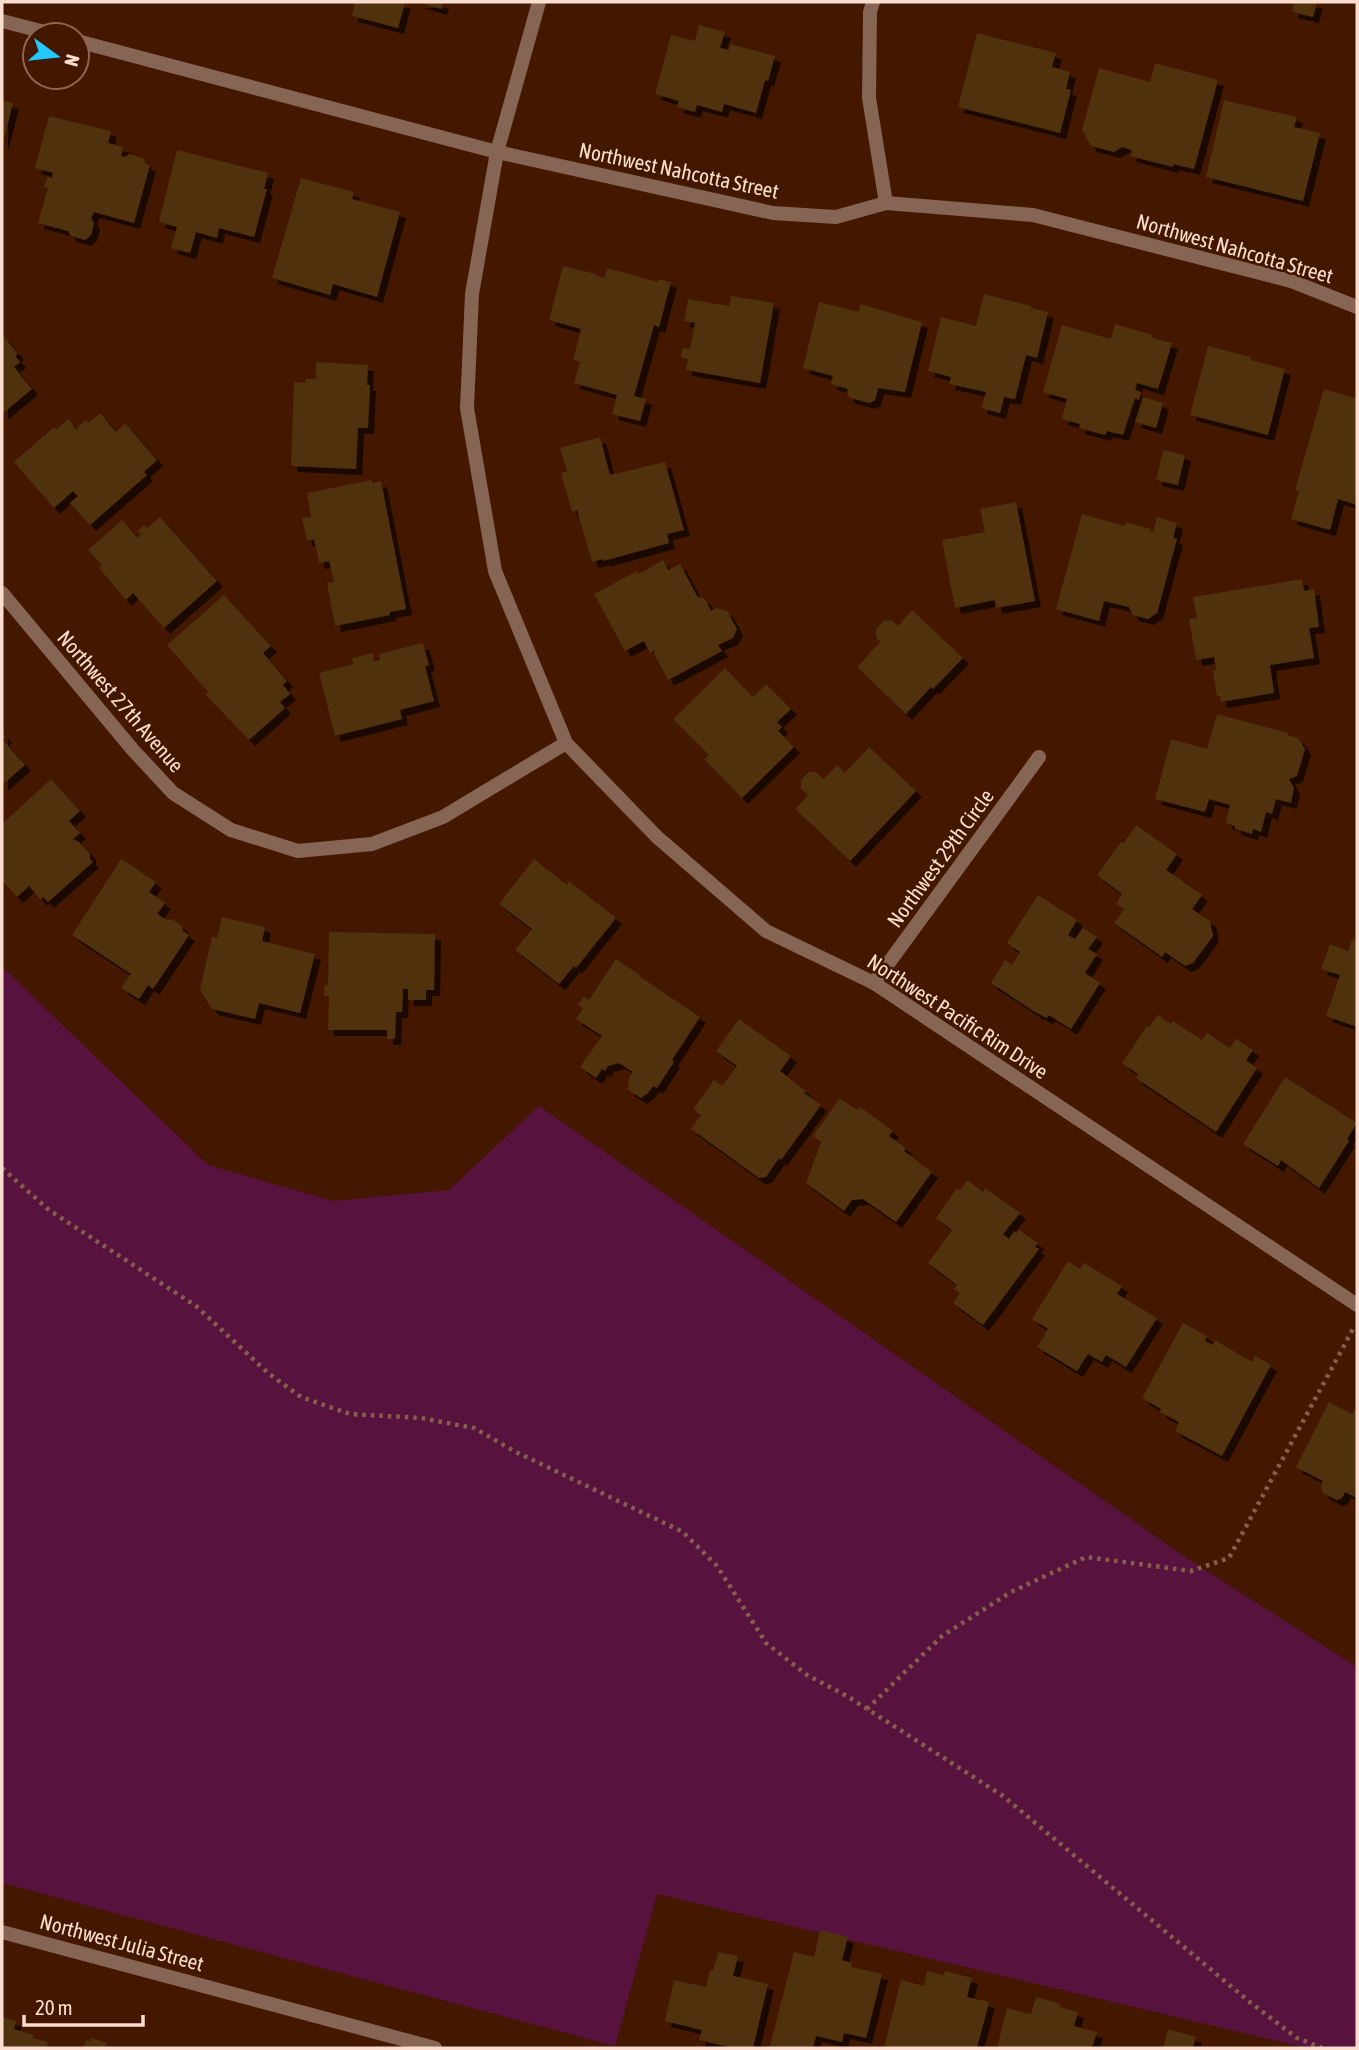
<svg xmlns="http://www.w3.org/2000/svg" width="1359" height="2050" viewBox="0 0 1359 2050" font-family="'Asap Condensed',sans-serif">
<style>
.green{fill:#57133e}
.building{fill:#4f300b;filter:url(#shadow)}
.lines{fill:none;stroke-linecap:round;stroke-linejoin:round}
.path{stroke:#865f4c;stroke-width:4.5;stroke-dasharray:3.5 5;stroke-linecap:butt}
.minor{stroke:#866555;stroke-width:14}
.labels{text-anchor:middle;dominant-baseline:central;stroke-width:5;stroke-linejoin:round;paint-order:stroke}
.street-label{font-size:21px;fill:#fbddcf;stroke:#431700}
</style>
<defs>
<filter id="shadow"><feDropShadow dx="6" dy="6" stdDeviation="0" flood-color="#0009"/></filter>
</defs>
<rect width="100%" height="100%" fill="#431700"/>
<!-- green -->
<polygon class="green" points="2,967 208,1165 333,1201 449,1190 539,1106 1188,1559 1357,1667 1357,2048 1307,2048 657,1894 615,2046 2,1883"/>
<!-- building -->
<g class="building">
<polygon points="355,2 405,2 398,28 352,16"/>
<polygon points="418,2 443,2 441,9"/>
<polygon points="1294,2 1317,2 1313,17 1292,12"/>
<polygon points="699,25 725,32 720,48 729,50 730,44 775,56 768,81 765,80 756,113 724,104 722,112 697,105 695,112 677,107 679,101 655,94 671,35 695,41"/>
<polygon points="977,33 1056,53 1052,67 1070,72 1066,89 1071,90 1060,133 958,107"/>
<polygon points="1155,63 1218,80 1194,169 1173,164 1173,167 1130,156 1132,150 1122,147 1114,152 1091,146 1082,130 1099,68 1150,82"/>
<polygon points="2,100 13,103 3,142 2,142"/>
<polygon points="1224,100 1297,117 1294,127 1320,133 1303,201 1206,177"/>
<polygon points="49,116 111,131 108,143 123,147 121,156 125,157 129,154 143,158 146,164 150,165 134,223 94,212 91,218 94,223 91,235 85,240 71,236 68,231 38,223 48,188 44,187 47,177 52,178 53,173 35,168"/>
<polygon points="177,150 268,173 264,189 267,189 254,237 219,228 217,238 196,232 190,253 171,248 177,227 159,222"/>
<polygon points="301,178 354,192 352,199 400,212 377,297 333,284 330,295 272,278"/>
<polygon points="563,266 596,274 595,275 605,278 607,268 658,282 658,279 671,282 659,327 654,325 634,396 646,399 640,421 612,414 617,395 574,383 580,362 573,360 581,329 549,320"/>
<polygon points="984,294 1031,306 1031,308 1048,312 1037,358 1026,355 1015,399 1004,397 1000,413 981,408 986,392 949,384 951,377 928,371 941,317 976,326"/>
<polygon points="731,296 774,303 760,383 686,370 688,359 681,357 682,348 690,349 695,323 684,321 688,299 729,306"/>
<polygon points="819,302 859,312 860,304 922,322 905,392 878,388 875,400 870,403 850,398 847,394 848,389 831,384 833,376 803,368"/>
<polygon points="1115,324 1153,335 1152,338 1172,343 1158,389 1137,383 1135,390 1141,392 1139,400 1135,398 1123,435 1107,431 1105,435 1079,428 1080,424 1062,419 1067,399 1043,392 1062,325 1111,339"/>
<polygon points="2,334 18,354 15,356 20,362 14,367 32,389 2,414"/>
<polygon points="1208,346 1251,357 1251,360 1285,369 1268,435 1190,415"/>
<polygon points="316,362 368,365 367,385 370,385 368,428 358,428 356,469 291,466 294,382 305,383 306,379 316,379"/>
<polygon points="1324,389 1357,399 1357,505 1338,499 1330,530 1291,519 1299,491 1295,490"/>
<polygon points="1143,397 1163,403 1156,428 1135,422"/>
<polygon points="100,413 116,432 125,423 157,460 144,472 147,475 90,525 70,503 78,496 73,491 54,508 14,462 54,427 57,429 68,419 78,431 77,427 86,420 88,423"/>
<polygon points="600,437 610,475 665,462 684,530 667,534 669,543 603,561 603,559 592,562 577,510 572,512 561,473 567,471 560,448"/>
<polygon points="1163,450 1185,455 1178,485 1156,480"/>
<polygon points="372,480 372,483 381,481 406,609 390,612 390,615 335,626 327,583 334,582 329,561 319,563 314,539 307,541 302,518 311,517 307,493"/>
<polygon points="1016,502 1035,601 996,608 995,600 955,608 942,540 985,532 980,509"/>
<polygon points="1082,514 1125,526 1126,522 1151,529 1150,532 1153,532 1157,517 1177,523 1173,538 1177,539 1157,613 1148,619 1133,615 1129,607 1104,601 1099,621 1056,609"/>
<polygon points="160,517 217,581 164,628 133,593 126,600 99,568 102,565 88,550 122,520 138,538 141,534 137,531 144,525 147,528"/>
<polygon points="663,560 668,570 680,564 697,596 705,599 711,611 716,608 727,611 737,629 733,638 718,645 722,651 668,680 654,654 655,650 650,653 644,641 625,651 594,594 637,571 639,574"/>
<polygon points="1302,579 1304,591 1314,589 1319,627 1309,628 1314,658 1270,665 1274,693 1221,702 1220,696 1217,696 1213,671 1216,670 1214,657 1196,660 1189,619 1197,618 1193,597"/>
<polygon points="224,595 271,646 263,653 287,681 283,685 290,694 280,702 285,708 249,740 205,694 208,692 167,645"/>
<polygon points="912,610 963,658 933,689 931,687 906,714 857,667 880,642 876,637 876,629 884,621 892,620 898,626"/>
<polygon points="423,643 429,665 425,666 434,701 400,710 402,719 335,736 319,673 353,664 352,658 373,653 374,661 380,660 379,654"/>
<polygon points="725,668 753,697 766,684 791,709 777,722 782,727 778,731 794,747 742,798 704,759 709,755 673,719"/>
<polygon points="1217,714 1288,733 1288,735 1298,738 1305,749 1297,776 1289,779 1294,788 1291,803 1276,799 1272,814 1266,812 1261,832 1253,829 1252,834 1235,829 1235,826 1226,823 1230,805 1209,799 1205,812 1155,799 1171,739 1207,749"/>
<polygon points="2,732 6,737 3,740 25,765 2,785"/>
<polygon points="869,747 916,791 850,861 795,809 808,795 801,789 801,780 809,772 815,772 824,779 837,765 845,773"/>
<polygon points="51,779 80,811 69,821 80,833 73,839 79,842 90,854 90,859 93,862 48,902 43,897 41,900 29,886 17,897 2,881 2,824"/>
<polygon points="1136,825 1177,854 1166,870 1202,895 1192,909 1210,921 1213,936 1193,963 1185,966 1165,952 1162,957 1114,923 1124,909 1116,904 1122,894 1097,875 1121,842 1124,843"/>
<polygon points="121,859 156,882 149,892 165,903 157,914 167,920 172,919 182,926 183,931 189,935 153,989 148,985 139,999 121,988 131,974 72,935"/>
<polygon points="534,859 567,885 569,881 616,918 576,968 574,966 559,984 515,950 532,929 499,904"/>
<polygon points="1038,895 1077,920 1068,935 1075,939 1083,928 1097,937 1088,949 1097,954 1085,973 1100,983 1071,1029 1049,1015 1047,1018 1035,1012 991,983 1005,960 1012,965 1020,952 1007,943"/>
<polygon points="222,917 265,927 262,941 315,954 300,1013 259,1003 255,1019 212,1009 200,990 212,936 217,938"/>
<polygon points="329,932 435,934 434,990 426,990 426,1000 408,1000 408,989 403,989 402,1012 396,1012 395,1039 387,1039 387,1030 328,1030 329,996 324,996 325,985 328,985"/>
<polygon points="1357,934 1357,1027 1326,1016 1340,975 1321,969 1330,944 1348,951 1352,939 1355,940"/>
<polygon points="616,959 640,975 639,976 700,1017 672,1060 674,1062 657,1088 653,1086 648,1093 641,1098 628,1090 629,1078 633,1072 619,1063 608,1066 605,1071 602,1069 596,1078 580,1067 602,1036 576,1019 583,1008 578,1005 584,996 589,1000"/>
<polygon points="1158,1015 1171,1024 1173,1021 1202,1040 1207,1033 1230,1048 1236,1039 1253,1050 1246,1060 1257,1068 1216,1132 1136,1078 1138,1074 1122,1063 1147,1026 1149,1027"/>
<polygon points="739,1019 791,1056 780,1071 806,1091 804,1093 821,1105 781,1160 779,1158 766,1177 759,1178 691,1129 701,1115 693,1109 714,1080 722,1086 737,1066 716,1051"/>
<polygon points="1285,1077 1357,1123 1347,1139 1349,1141 1319,1188 1281,1160 1278,1166 1243,1144"/>
<polygon points="840,1098 857,1110 860,1107 893,1131 889,1136 906,1148 904,1151 932,1172 896,1222 863,1199 852,1200 844,1211 806,1183 821,1142 813,1136"/>
<polygon points="967,1180 983,1192 985,1188 1020,1213 1003,1234 1009,1239 1014,1231 1017,1233 1019,1230 1038,1243 1035,1247 1039,1249 983,1325 953,1303 960,1293 954,1289 957,1285 928,1263 952,1230 936,1218 957,1188 960,1190"/>
<polygon points="1068,1261 1080,1269 1084,1263 1122,1286 1117,1294 1157,1318 1126,1367 1106,1355 1102,1362 1088,1354 1077,1371 1037,1347 1048,1329 1032,1319"/>
<polygon points="1183,1323 1207,1336 1205,1341 1213,1345 1215,1340 1252,1362 1255,1356 1271,1365 1222,1456 1175,1431 1179,1422 1160,1412 1161,1409 1142,1398"/>
<polygon points="1329,1402 1352,1414 1355,1409 1357,1410 1357,1498 1345,1492 1342,1498 1337,1500 1323,1493 1321,1486 1323,1481 1296,1467"/>
<polygon points="820,1930 848,1937 842,1960 852,1963 851,1967 882,1974 866,2038 844,2033 842,2042 816,2036 813,2048 779,2048 770,2046 794,1952 814,1957"/>
<polygon points="718,1952 738,1956 733,1976 768,1984 753,2048 733,2048 699,2040 702,2030 665,2021 674,1980 706,1987 710,1970 713,1971"/>
<polygon points="927,1971 944,1975 945,1971 972,1978 967,1997 989,2002 977,2048 884,2048 901,1980 924,1986"/>
<polygon points="1036,1997 1061,2004 1060,2007 1078,2012 1074,2026 1097,2032 1092,2048 997,2048 1007,2008 1031,2014"/>
<polygon points="2,2017 16,2021 14,2029 34,2035 33,2038 48,2042 47,2048 2,2048"/>
<polygon points="1168,2029 1196,2037 1193,2048 1163,2048"/>
<polygon points="91,2038 107,2043 106,2048 83,2048 86,2040 90,2042"/>
</g>
<g class="lines">
<!-- path -->
<g class="path">
<polyline points="2,1168 49,1210 196,1306 268,1373 301,1397 350,1414 421,1418 474,1428 514,1451 683,1532 717,1566 766,1643 807,1675 847,1696 1003,1796 1251,2003 1297,2038 1322,2048"/>
<polyline points="867,1709 942,1636 1011,1592 1086,1557 1191,1571 1229,1558 1353,1329"/>
</g>
<!-- minor -->
<g class="minor">
<polyline points="539,2 497,152 472,294 467,408 495,571 566,743 657,837 766,931 874,983 1357,1305"/>
<polyline points="873,2 870,12 869,98 886,203"/>
<polyline points="2,21 56,35"/>
<polyline points="77,41 497,152 773,213 836,217 886,203 1033,215 1291,281 1357,307"/>
<polyline points="2,593 133,750 173,793 231,830 298,851 372,844 443,817 566,743"/>
<polyline points="874,983 1039,757"/>
<polyline points="2,1932 435,2048"/>
</g>
</g>
<g class="labels">
<!-- street labels -->
<g class="street-label">
<text transform="translate(679 170) rotate(12)">Northwest Nahcotta Street</text>
<text transform="translate(1235 248) rotate(16)">Northwest Nahcotta Street</text>
<text transform="translate(121 701) rotate(49)">Northwest 27th Avenue</text>
<text transform="translate(940 858) rotate(-54)">Northwest 29th Circle</text>
<text transform="translate(958 1016) rotate(33)">Northwest Pacific Rim Drive</text>
<text transform="translate(122 1942) rotate(15)">Northwest Julia Street</text>
</g>
</g>
<!-- border -->
<rect width="1359" height="2050" fill="none" stroke="#fbddcf" stroke-width="7"/>
<!-- north arrow -->
<g transform="translate(56 56) rotate(105)"><circle r="33" fill="#431700" stroke="#8d6653" stroke-width="2"/>
<path d="M0-5L12 26L0 18L-12 26Z" fill="#23c9fe"/>
<text y="-10" font-size="19" font-weight="bold" text-anchor="middle" fill="#fbddcf">N</text>
</g>
<!-- scale -->
<path d="M24 2015v10h119v-10" fill="none" stroke="#fbddcf" stroke-width="3.5"/>
<text x="35" y="2015" font-size="21" fill="#fbddcf" stroke="#431700" stroke-width="5" paint-order="stroke">20 m</text>
</svg>
